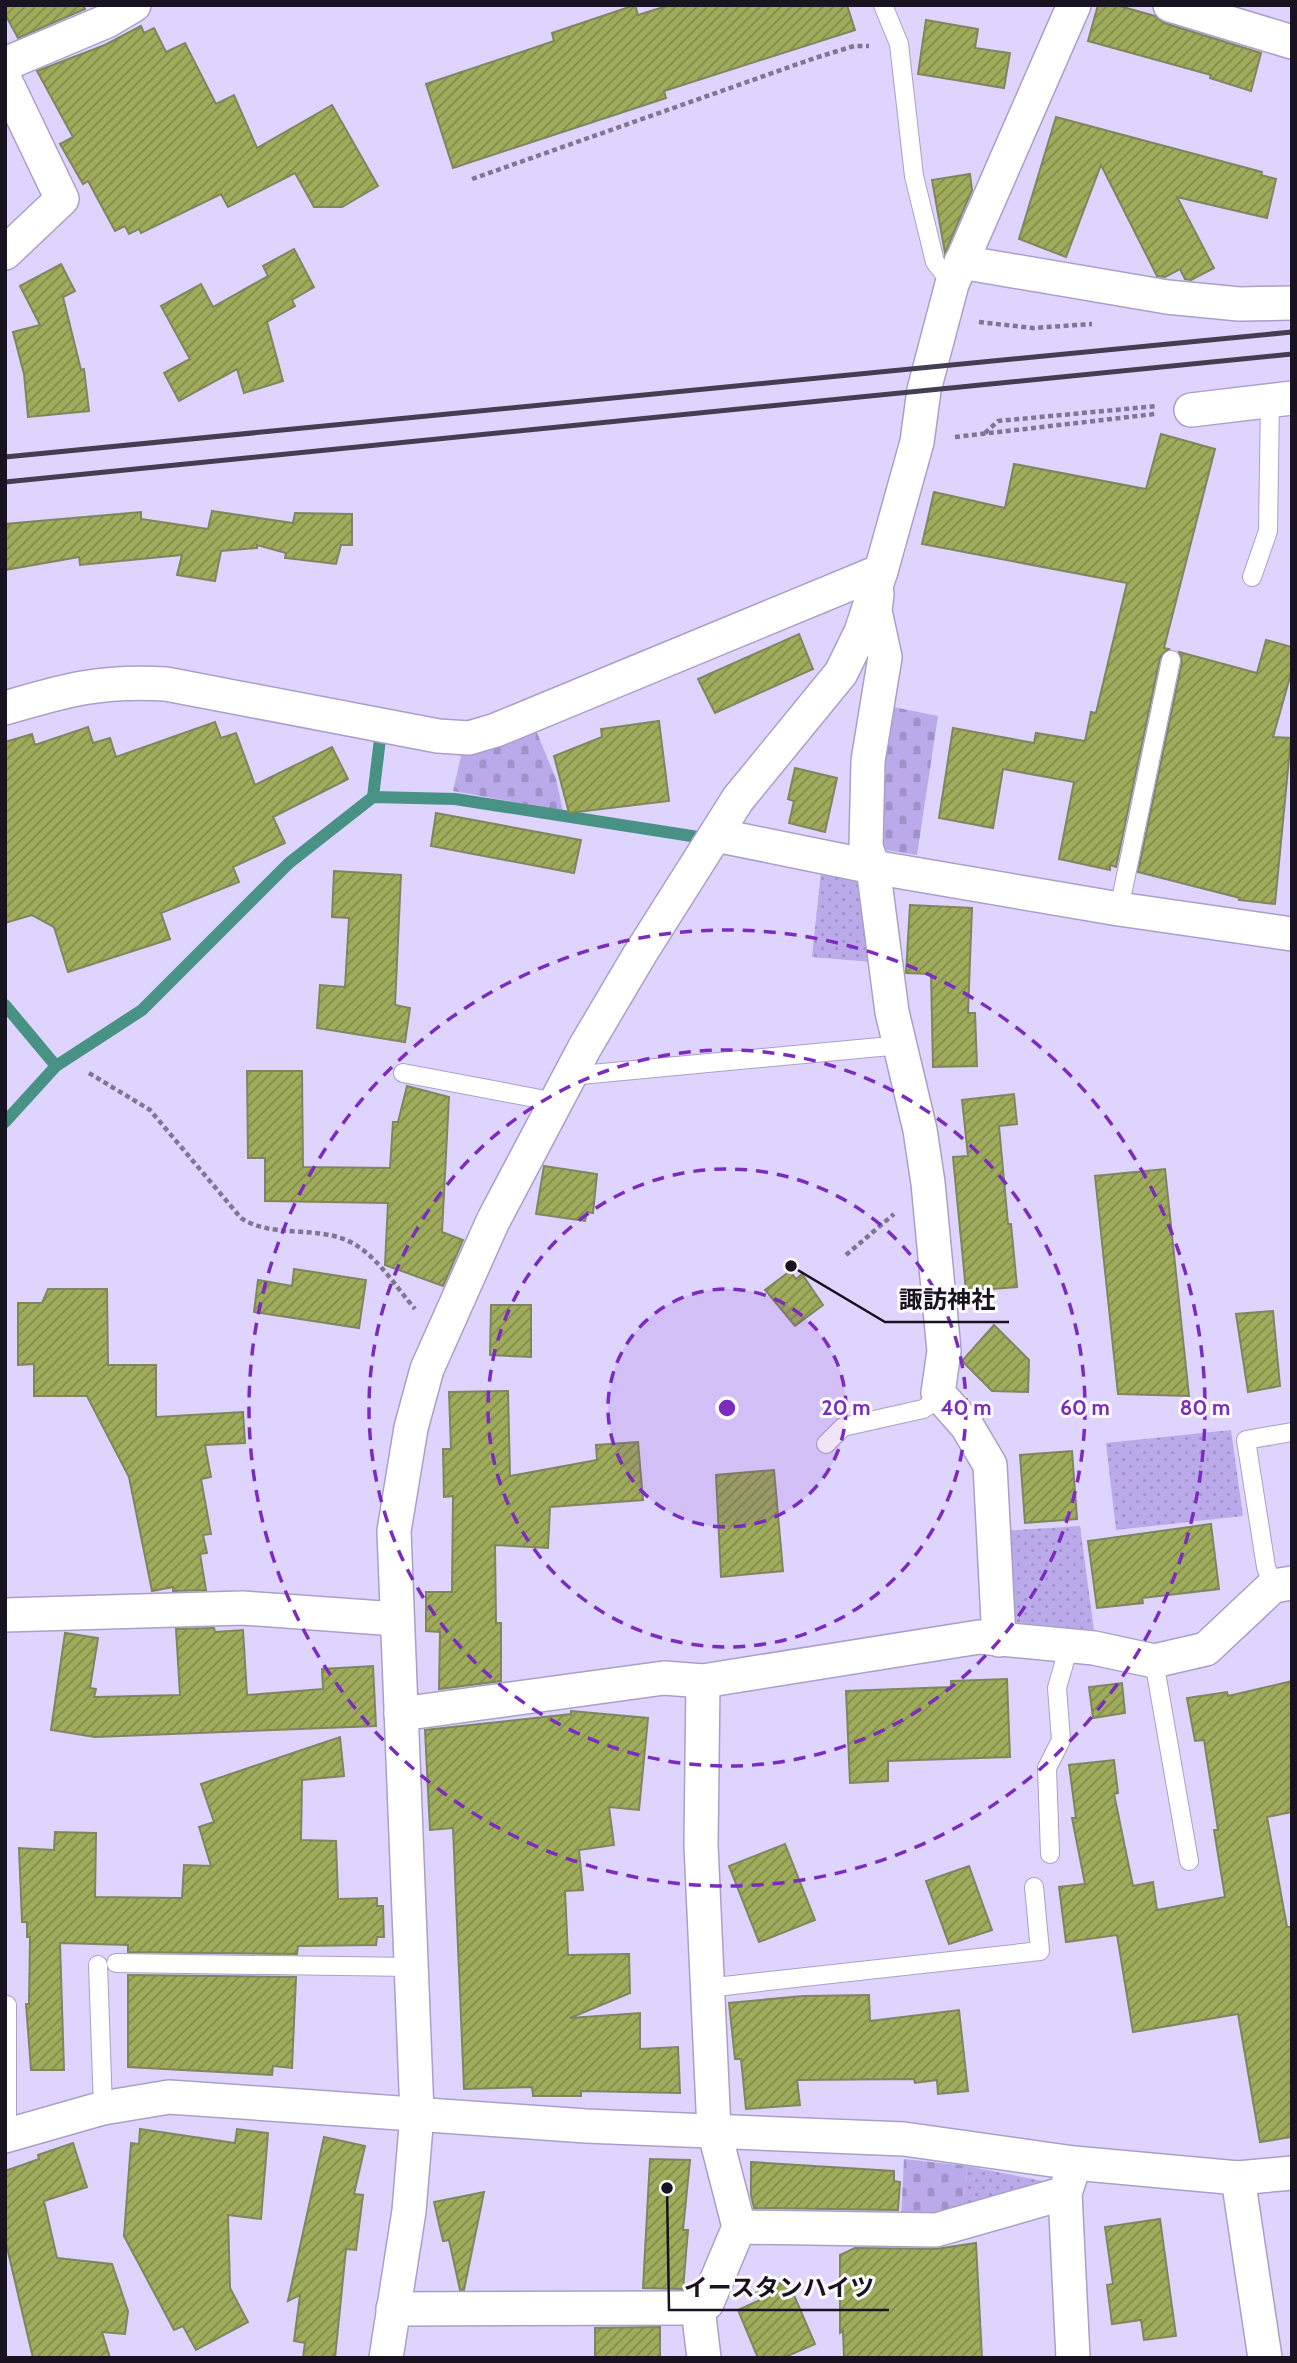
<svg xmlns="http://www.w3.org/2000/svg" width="1297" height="2363" viewBox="0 0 1297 2363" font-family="Cabin,'Noto Sans JP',sans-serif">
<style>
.grass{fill:url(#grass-dots)}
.cemetery{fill:url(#cemetery-stones)}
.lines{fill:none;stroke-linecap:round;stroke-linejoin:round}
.stream{stroke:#479285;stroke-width:12}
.building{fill:url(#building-hatch);stroke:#7f865f;stroke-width:2}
.lane-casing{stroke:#aaa0c7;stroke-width:20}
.street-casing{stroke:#aaa0c7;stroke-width:36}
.path{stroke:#7e7793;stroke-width:4.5;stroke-dasharray:5 3.5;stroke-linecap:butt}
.lane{stroke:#fff;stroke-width:18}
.street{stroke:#fff;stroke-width:33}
.rail{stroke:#433e52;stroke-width:5}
.ring{fill:none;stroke:#7b2cbf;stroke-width:3.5;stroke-dasharray:12 9}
.centre{fill:#7b2cbf;stroke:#fcfcfc;stroke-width:3.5}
.ring-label{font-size:21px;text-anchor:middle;font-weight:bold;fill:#7b2cbf;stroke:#fcfcfc;stroke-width:6;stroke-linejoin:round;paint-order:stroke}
.leader{fill:none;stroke:#171321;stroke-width:2.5}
.callout-dot{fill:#171321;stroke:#fcfcfc;stroke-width:2.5}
.callout-label{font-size:24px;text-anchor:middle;font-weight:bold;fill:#171321;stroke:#fcfcfc;stroke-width:6;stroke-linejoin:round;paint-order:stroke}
</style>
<defs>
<pattern id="grass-dots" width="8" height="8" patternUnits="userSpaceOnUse" patternTransform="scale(1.75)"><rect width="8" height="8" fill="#bbaaea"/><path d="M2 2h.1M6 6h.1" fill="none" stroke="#a091c8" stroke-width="1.8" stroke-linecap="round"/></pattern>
<pattern id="cemetery-stones" width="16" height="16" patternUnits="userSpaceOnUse" patternTransform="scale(1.75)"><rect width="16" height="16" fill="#bbaaea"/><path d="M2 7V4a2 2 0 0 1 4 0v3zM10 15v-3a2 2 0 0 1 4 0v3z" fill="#a091c8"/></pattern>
<pattern id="building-hatch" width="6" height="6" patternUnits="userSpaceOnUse" patternTransform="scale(1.75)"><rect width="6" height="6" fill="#9fac5b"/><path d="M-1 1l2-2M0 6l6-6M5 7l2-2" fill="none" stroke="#818b4b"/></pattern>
</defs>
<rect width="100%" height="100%" fill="#ded4fd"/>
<!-- grass -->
<g class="grass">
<polygon points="821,872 860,878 872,962 812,957"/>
<polygon points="1231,1430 1243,1516 1116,1530 1106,1443"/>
<polygon points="1080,1526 1094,1630 1008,1622 1001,1531"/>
<polygon points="967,2166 1043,2181 1038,2195 961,2215"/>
</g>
<!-- cemetery -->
<g class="cemetery">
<polygon points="883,705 938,716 917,855 874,848"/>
<polygon points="535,728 556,779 563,811 453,791 462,752"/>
<polygon points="904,2159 967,2166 961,2215 901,2221"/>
</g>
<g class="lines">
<!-- stream -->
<g class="stream">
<polyline points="373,797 380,739"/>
<polyline points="5,1005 56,1066"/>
<polyline points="5,1122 56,1066 142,1010 289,863 373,797 455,799 698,837"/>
</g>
</g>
<!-- building -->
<g class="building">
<polygon points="5,5 83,5 85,9 18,38 5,14"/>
<polygon points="635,5 638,15 670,5 847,5 855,30 664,91 666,98 453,168 426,84 554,41 552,33"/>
<polygon points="1098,5 1116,5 1155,16 1164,23 1261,53 1251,91 1210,78 1211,75 1088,41"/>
<polygon points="926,20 978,29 975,48 1010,53 1004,88 918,74"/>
<polygon points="141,26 144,33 154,28 166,52 185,43 216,104 234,95 257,148 332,105 378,186 342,207 314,207 295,173 228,207 221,194 141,233 139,229 129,234 125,226 115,231 88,181 83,184 60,144 73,137 37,71 105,45"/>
<polygon points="1056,117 1262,172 1261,175 1276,179 1267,218 1177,197 1214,268 1191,280 1185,279 1180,269 1165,277 1157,276 1101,165 1066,257 1019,239"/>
<polygon points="970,174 972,190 945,253 932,180"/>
<polygon points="294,249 314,287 292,300 295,306 267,322 283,381 244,393 237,369 179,401 164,373 190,359 161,306 201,284 213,307 268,276 263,266"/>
<polygon points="61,264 75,291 63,297 81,370 84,369 89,411 28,417 24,374 13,332 40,325 20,286"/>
<polygon points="1161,434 1215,449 1164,648 1169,649 1160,658 1116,867 1110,865 1110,870 1059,859 1074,782 1003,769 993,828 939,818 953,728 1034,743 1036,733 1085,741 1091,712 1096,713 1127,583 922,544 934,492 1005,508 1014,464 1146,489"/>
<polygon points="212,511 293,523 295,513 352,514 352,545 341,545 336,564 285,558 286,553 257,545 257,548 221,551 215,581 177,575 182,555 80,565 79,557 5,570 5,524 141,512 141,519 208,529"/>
<polygon points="799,634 813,669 715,713 698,679"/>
<polygon points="1266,640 1292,647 1292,670 1273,737 1291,738 1275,904 1239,900 1240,898 1138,872 1182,662 1179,652 1257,673"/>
<polygon points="659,721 669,801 569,813 554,756 602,737 601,729"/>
<polygon points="215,722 221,738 236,733 255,785 332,747 348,779 273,817 285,843 233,867 239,882 161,913 170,939 68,972 54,927 32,915 5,923 5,742 32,734 35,745 88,727 93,743 110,738 116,757"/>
<polygon points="795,768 837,778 825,832 789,823 794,801 788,799"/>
<polygon points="436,813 581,840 574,873 431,846"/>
<polygon points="334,871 401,875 395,1005 410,1008 405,1042 317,1028 320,985 345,987 349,918 332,917"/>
<polygon points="910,905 972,908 968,1013 975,1013 977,1066 933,1067 931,974 906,973"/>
<polygon points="247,1071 302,1071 303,1167 390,1168 393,1122 398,1122 407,1086 449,1097 442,1232 463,1240 443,1286 385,1265 388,1203 265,1201 265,1158 248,1158"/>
<polygon points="1014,1094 1017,1124 999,1126 1008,1224 1011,1224 1017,1287 966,1291 953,1157 968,1156 962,1100"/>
<polygon points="544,1166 597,1174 593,1213 587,1212 585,1221 536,1214"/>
<polygon points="1165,1169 1189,1396 1118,1394 1095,1176"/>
<polygon points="294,1269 366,1280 359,1328 254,1312 258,1280 292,1286"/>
<polygon points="790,1271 796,1279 802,1274 823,1305 795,1326 765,1290"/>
<polygon points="48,1289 107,1289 108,1365 156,1365 156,1417 243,1412 245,1443 205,1445 211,1477 201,1479 211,1534 203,1535 207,1553 200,1554 206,1590 173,1591 173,1587 152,1591 129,1477 87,1396 34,1396 34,1364 18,1365 18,1303 42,1303"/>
<polygon points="491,1305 531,1305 531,1357 490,1355"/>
<polygon points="1273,1311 1280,1386 1248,1392 1236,1314"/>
<polygon points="994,1325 1029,1360 1028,1392 992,1391 962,1361"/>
<polygon points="508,1391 510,1476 597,1460 596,1445 638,1442 643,1500 550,1507 548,1548 495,1545 496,1623 501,1623 501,1681 439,1689 440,1632 426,1631 426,1592 452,1592 453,1496 444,1497 443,1449 451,1449 449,1392"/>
<polygon points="1072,1451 1077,1519 1025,1523 1020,1455"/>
<polygon points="774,1470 783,1571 721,1577 716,1475"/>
<polygon points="1211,1524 1219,1589 1142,1598 1143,1603 1097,1608 1088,1541"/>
<polygon points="214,1628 215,1632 243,1630 247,1695 323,1689 322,1669 373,1666 376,1726 95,1737 51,1730 65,1633 98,1638 90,1688 96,1689 94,1697 180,1695 176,1629"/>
<polygon points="1007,1679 1010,1757 888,1761 888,1781 850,1783 846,1691 951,1687 951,1681"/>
<polygon points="1292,1681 1292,1812 1267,1817 1287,1927 1292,1927 1292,2137 1260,2142 1238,2014 1133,2032 1117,1935 1066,1942 1059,1887 1085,1884 1072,1818 1076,1818 1069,1765 1114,1760 1118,1793 1114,1794 1133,1886 1153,1882 1157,1910 1225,1897 1214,1830 1218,1830 1204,1740 1195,1741 1187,1698 1227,1692 1228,1696"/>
<polygon points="1122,1683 1125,1713 1093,1718 1089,1687"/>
<polygon points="571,1711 648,1718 639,1810 609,1807 614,1845 579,1850 583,1890 565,1891 568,1955 629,1954 630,1993 570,2018 640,2013 640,2049 678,2047 680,2093 581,2091 581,2096 533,2096 532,2087 464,2089 453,1828 430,1830 425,1730 571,1714"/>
<polygon points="340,1737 344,1776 302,1780 301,1840 336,1841 338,1899 377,1898 377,1906 383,1906 384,1937 377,1937 376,1945 298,1946 297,1954 128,1952 128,1945 60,1943 64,2070 31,2070 26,2004 29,2004 30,1937 27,1937 27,1922 22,1922 19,1848 54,1850 55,1832 96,1833 95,1897 182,1898 184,1865 211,1866 199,1827 214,1822 201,1784"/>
<polygon points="785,1844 815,1920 759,1942 729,1866"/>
<polygon points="969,1866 992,1930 949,1944 926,1881"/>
<polygon points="128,1975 296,1977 292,2068 273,2066 272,2075 128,2067"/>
<polygon points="869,1995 870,2021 959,2010 968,2091 938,2094 937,2080 915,2083 914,2079 797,2080 800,2105 746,2109 741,2059 735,2059 729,2003 803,1996"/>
<polygon points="140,2129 235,2143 237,2129 268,2133 261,2219 228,2215 230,2288 248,2322 196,2350 183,2326 174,2330 124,2236 131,2143 139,2144"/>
<polygon points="324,2137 365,2146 354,2194 363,2195 356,2250 346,2249 335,2358 303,2358 305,2343 294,2341 300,2295 288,2301"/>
<polygon points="73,2143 87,2187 44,2201 57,2258 112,2264 128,2311 125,2334 102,2332 110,2358 33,2358 5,2239 5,2171 39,2159 38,2155"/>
<polygon points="650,2159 690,2160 683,2230 688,2230 683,2289 643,2288"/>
<polygon points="751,2162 894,2171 894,2181 900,2182 898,2210 754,2208 751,2195"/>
<polygon points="484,2192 464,2290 460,2290 449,2240 443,2241 434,2202"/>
<polygon points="1160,2219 1176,2336 1144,2340 1141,2320 1112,2324 1107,2285 1113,2284 1105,2227"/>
<polygon points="976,2243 982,2358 844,2358 843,2331 840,2333 840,2255 855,2248 936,2249"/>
<polygon points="787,2279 815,2344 783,2358 758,2358 738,2310 760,2300 756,2293"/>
<polygon points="660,2327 660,2358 595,2358 595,2328"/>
</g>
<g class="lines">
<defs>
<g id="lane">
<polyline points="883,5 899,44 914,176 935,262 952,284"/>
<polyline points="1252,577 1268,531 1270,401"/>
<polyline points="1119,909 1171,660"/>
<polyline points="403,1073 556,1102"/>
<polyline points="570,1076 901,1045"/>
<polyline points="826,1444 843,1427 923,1409 933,1403 938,1393"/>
<polyline points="1273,1586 1266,1567 1246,1440 1292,1432"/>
<polyline points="1154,1661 1189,1861"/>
<polyline points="1050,1854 1047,1768 1061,1740 1057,1688 1069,1646"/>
<polyline points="116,1963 412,1967"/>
<polyline points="98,1965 103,2108"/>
<polyline points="706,1988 1040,1951 1034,1887"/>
<polyline points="7,2136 7,2005"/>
</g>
<g id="street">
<polyline points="1170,5 1292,42"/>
<polyline points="5,64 107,21 134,5"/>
<polyline points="5,80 62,199 5,253"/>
<polyline points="961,262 1167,297 1239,304 1292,303"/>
<polyline points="1191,410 1292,398"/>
<polyline points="877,594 875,611 885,657 868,761 866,847 873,867 892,1012 920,1130 928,1183 944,1351 938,1393 967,1426 990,1465 999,1640"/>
<path d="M5,708C66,690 101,680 166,684L438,736L469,738L496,730L881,571"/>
<polyline points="716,835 873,867 1119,909 1292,934"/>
<polyline points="5,1615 243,1608 396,1619"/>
<polyline points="703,1681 701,1845 714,2130 739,2227 707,2303 698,2308 704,2358"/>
<polyline points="401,1714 664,1678 703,1681 979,1637 1094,1648 1154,1661 1206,1649 1273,1586 1292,1583"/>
<polyline points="5,2136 103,2108 169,2097 586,2126 904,2139 1074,2163 1238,2178 1292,2173"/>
<polyline points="1072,2172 1065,2193 1073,2358"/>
<polyline points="1238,2178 1265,2358"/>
<polyline points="739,2227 936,2230 1065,2193"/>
<polyline points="393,2309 698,2308"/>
<polyline points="386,2358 409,2211 417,2114 394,1531 411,1428 427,1369 493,1221 585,1047 640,954 738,799 841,673 861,632 881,571 917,442 924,390 952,284 1074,5"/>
</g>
</defs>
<!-- lane casing -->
<use href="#lane" class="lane-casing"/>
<!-- street casing -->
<use href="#street" class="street-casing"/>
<!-- path -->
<g class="path">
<polyline points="472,179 815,58 854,46 869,46"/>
<polyline points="979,322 1033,328 1092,324"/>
<polyline points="985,433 998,421 1157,406"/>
<polyline points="955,437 1155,414"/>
<path d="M89,1073L150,1110L241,1218C271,1238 313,1226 346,1240C374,1251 396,1287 415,1309"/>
<polyline points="846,1255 894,1214"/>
</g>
<!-- lane -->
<use href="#lane" class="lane"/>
<!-- street -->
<use href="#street" class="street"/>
<!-- rail -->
<g class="rail">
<polyline points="5,457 1292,332"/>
<polyline points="5,482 1292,354"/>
</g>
</g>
<!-- distance rings -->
<circle cx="727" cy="1408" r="119" fill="#7b2cbf" fill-opacity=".12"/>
<g class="ring">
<circle cx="727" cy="1408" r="119"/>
<circle cx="727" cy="1408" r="239"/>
<circle cx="727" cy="1408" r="358"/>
<circle cx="727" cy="1408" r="478"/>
</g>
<circle cx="727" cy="1408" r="10" class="centre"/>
<g class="ring-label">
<text x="846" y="1415">20 m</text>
<text x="966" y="1415">40 m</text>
<text x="1085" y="1415">60 m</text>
<text x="1205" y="1415">80 m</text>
</g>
<!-- callouts -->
<path class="leader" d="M791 1266L885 1322H1009M667 2188L669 2310H889"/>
<g class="callout-dot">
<circle cx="791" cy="1266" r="7"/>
<circle cx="667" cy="2188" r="7"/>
</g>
<g class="callout-label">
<text x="947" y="1308">諏訪神社</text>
<text x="779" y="2296">イースタンハイツ</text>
</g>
<!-- border -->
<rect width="1297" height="2363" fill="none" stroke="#171321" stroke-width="14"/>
</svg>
